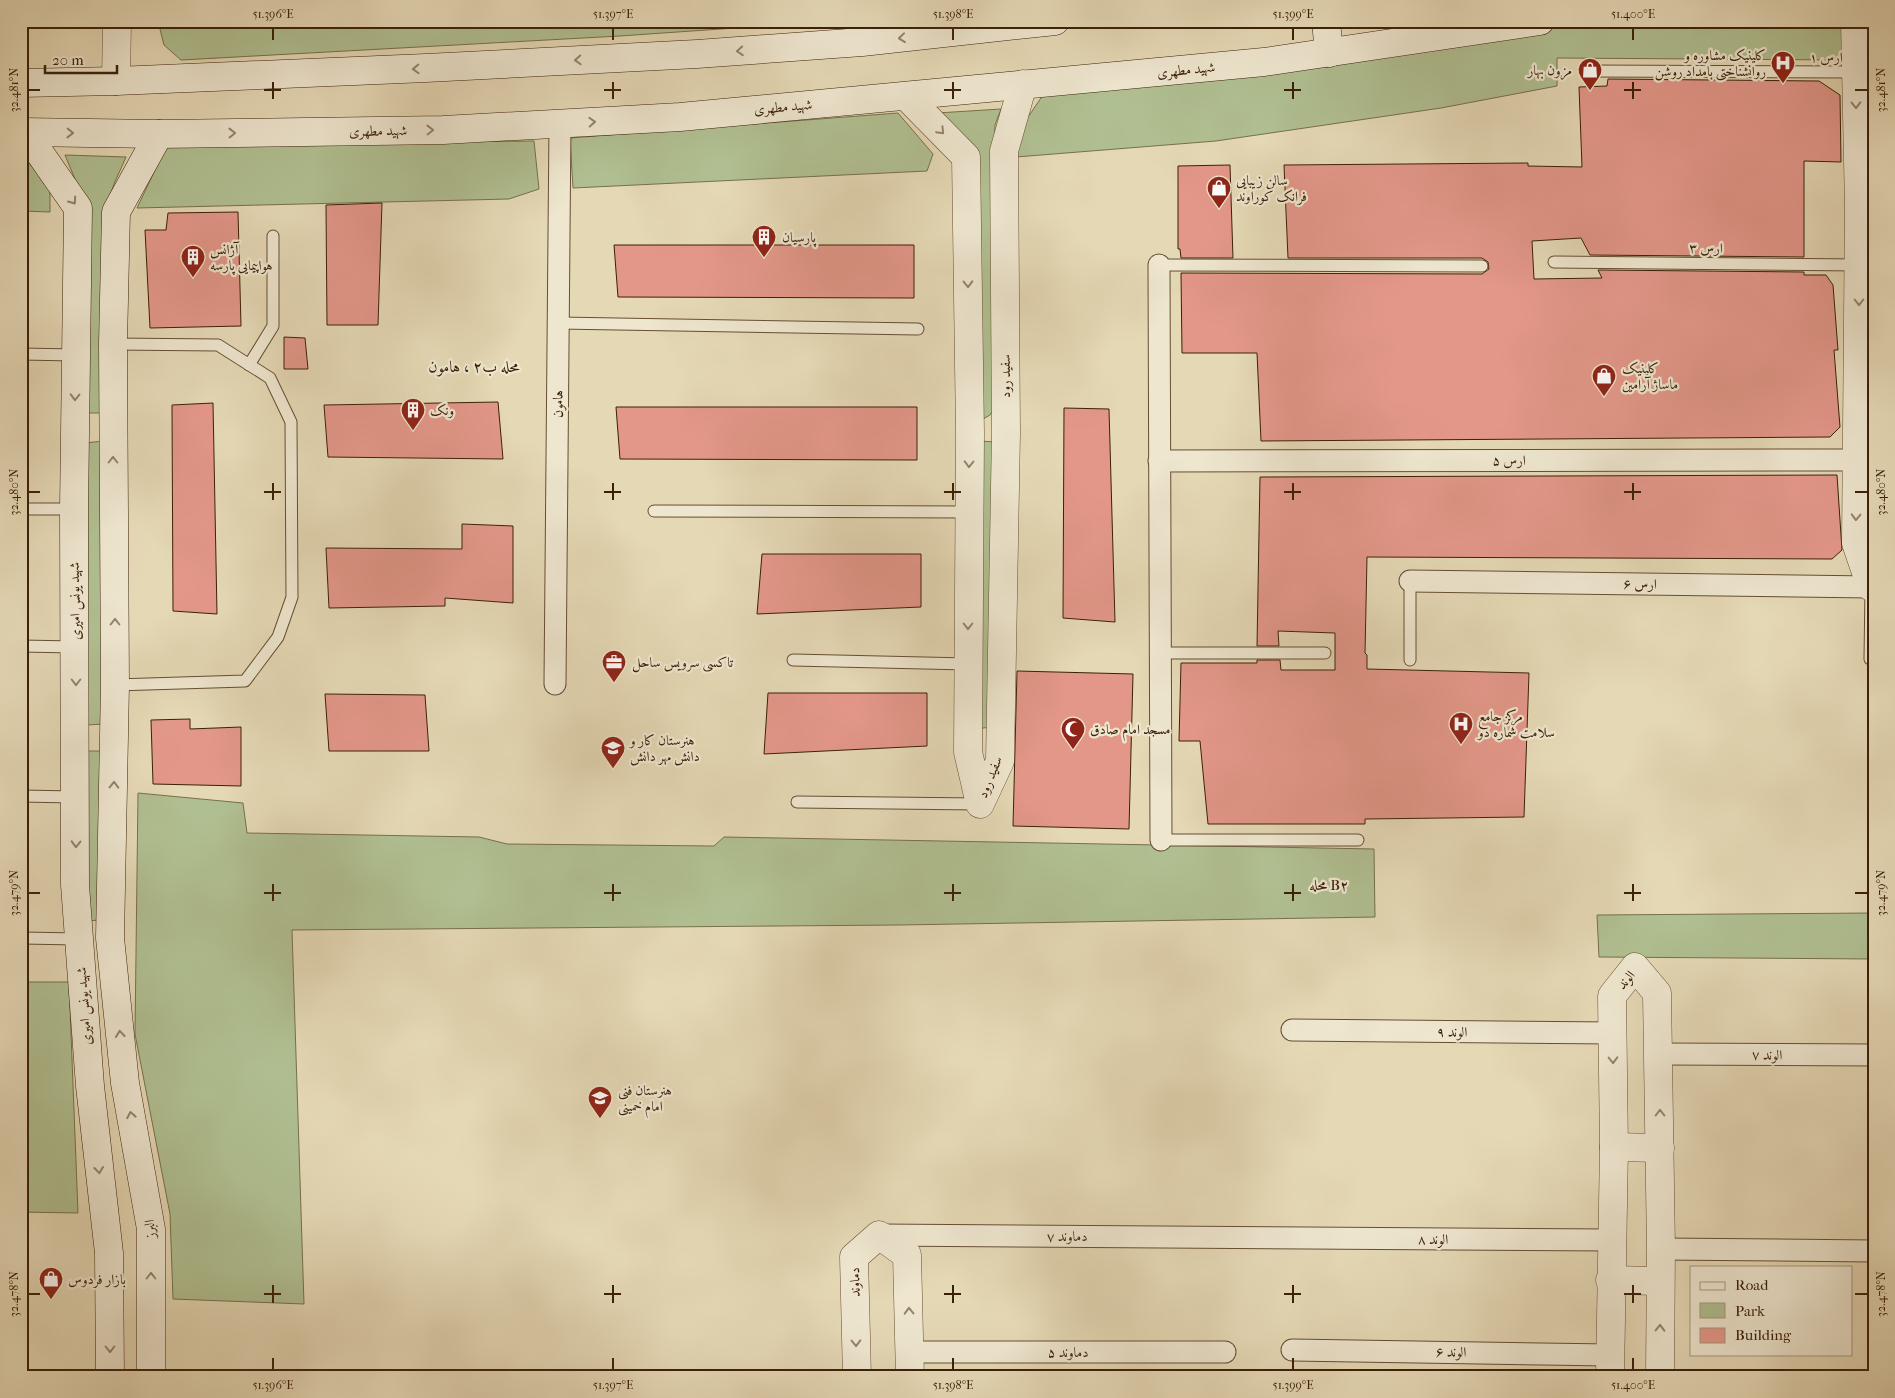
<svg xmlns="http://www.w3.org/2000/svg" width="1895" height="1398" viewBox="0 0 1895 1398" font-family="'IM FELL French Canon',Amiri,serif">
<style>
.green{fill:#b0bf91;stroke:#76704c}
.building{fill:#e39789;stroke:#3b2008}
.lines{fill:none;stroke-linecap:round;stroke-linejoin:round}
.service-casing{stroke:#664e33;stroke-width:13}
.minor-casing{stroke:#664e33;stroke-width:23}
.tertiary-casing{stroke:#664e33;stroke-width:29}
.secondary-casing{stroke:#3b2008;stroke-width:29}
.service{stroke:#eee6cf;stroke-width:11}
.minor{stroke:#eee6cf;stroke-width:21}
.tertiary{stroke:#eee6cf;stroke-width:28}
.secondary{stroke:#eee6cf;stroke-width:28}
.oneway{stroke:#94836c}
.ticks{fill:none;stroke:#3b2008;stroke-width:2}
.labels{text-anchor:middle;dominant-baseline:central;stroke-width:4.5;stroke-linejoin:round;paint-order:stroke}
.poi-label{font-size:14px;fill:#3b2008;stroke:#eee6cf;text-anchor:start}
.street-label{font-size:14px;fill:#3b2008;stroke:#eee6cf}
.neighbourhood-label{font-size:15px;fill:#3b2008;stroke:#eee6cf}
.quarter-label{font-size:16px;fill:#3b2008;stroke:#eee6cf}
.neatline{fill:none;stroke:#3b2008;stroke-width:2}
.ticks-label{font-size:12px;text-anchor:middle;fill:#3b2008}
</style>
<rect width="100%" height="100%" fill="#e5d8b5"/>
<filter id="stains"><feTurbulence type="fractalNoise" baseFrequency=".004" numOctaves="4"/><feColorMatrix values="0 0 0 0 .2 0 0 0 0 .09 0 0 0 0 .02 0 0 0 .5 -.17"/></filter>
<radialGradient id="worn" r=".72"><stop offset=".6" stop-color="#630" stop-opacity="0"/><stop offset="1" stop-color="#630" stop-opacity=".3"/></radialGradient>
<!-- green -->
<g class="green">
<polygon points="158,21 836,21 620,36 181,60 164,45"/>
<polygon points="1585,21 1843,21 1843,60 1557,58 1557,86 1441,108 1216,141 1016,157 1022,126 1043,95 1279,73"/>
<polygon points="1001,109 995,125 993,166 995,407 990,415 983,419 976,178 937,113"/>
<polygon points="898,113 933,154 927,171 573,188 570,138"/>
<polygon points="534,141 539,189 509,199 137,208 167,145"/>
<polygon points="21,154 50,188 50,212 21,211"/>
<polygon points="65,155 126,157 114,184 104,213 100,413 85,413 82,196"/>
<polygon points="103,441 104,724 87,725 85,443"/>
<polygon points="978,441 997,442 991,727 976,729"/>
<polygon points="84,751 105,751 101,920 85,921"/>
<polygon points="138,793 243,803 247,833 479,837 507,844 714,846 724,837 1374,849 1375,917 899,925 292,930 304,1304 173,1299 170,1214 135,1034"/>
<polygon points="1874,913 1874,959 1599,957 1597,915"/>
<polygon points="21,982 69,982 78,1213 21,1212"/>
</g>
<!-- building -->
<g class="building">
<polygon points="1608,79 1819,81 1840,95 1841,162 1804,161 1804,257 1590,255 1581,238 1532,241 1534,279 1602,278 1598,270 1804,272 1804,275 1826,275 1833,285 1838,350 1834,350 1840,427 1830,437 1261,441 1257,353 1182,353 1181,273 1482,274 1489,269 1488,262 1482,258 1288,258 1284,165 1528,163 1528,166 1582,167 1579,87 1607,86"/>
<polygon points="1230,165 1233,258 1181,258 1180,249 1178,249 1178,166"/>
<polygon points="382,203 378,325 327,325 326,205"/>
<polygon points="238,212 241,326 150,328 145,230 166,230 168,213"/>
<polygon points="614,245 914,245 914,298 618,297"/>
<polygon points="284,337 305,338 308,369 284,369"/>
<polygon points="498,402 503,459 328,457 324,405"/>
<polygon points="213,403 217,614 173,611 172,405"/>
<polygon points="616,407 917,407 917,460 620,459"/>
<polygon points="1064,408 1109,409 1115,622 1063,618"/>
<polygon points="1837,475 1842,550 1832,559 1367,557 1365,653 1367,655 1367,669 1529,673 1524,817 1365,819 1365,824 1208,824 1200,741 1179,741 1181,663 1257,663 1257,660 1280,660 1281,670 1335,670 1335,633 1278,631 1279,646 1257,646 1260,477"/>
<polygon points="462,524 513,526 513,603 445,598 445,606 329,608 326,548 462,549"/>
<polygon points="762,554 921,554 921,607 757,614"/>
<polygon points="1017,671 1133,674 1129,829 1013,826"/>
<polygon points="768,693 927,693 927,746 764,754"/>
<polygon points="325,694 425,695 429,751 329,751"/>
<polygon points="190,719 190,729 241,727 241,786 153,784 151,720"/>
</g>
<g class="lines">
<defs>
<g id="service">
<polyline points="1587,71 1856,72"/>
<polyline points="1554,262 1859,265"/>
<polyline points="1159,265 1482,266"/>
<polyline points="559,323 918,329"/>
<polyline points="113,344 218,345 270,378 291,422 292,597 278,637 245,681 115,685"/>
<polyline points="21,354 75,355"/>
<polyline points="249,365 273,326 273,236"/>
<polyline points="21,509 74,509"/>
<polyline points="654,511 968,512"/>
<polyline points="1410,581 1410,660"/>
<polyline points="21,646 75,647"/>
<polyline points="1162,653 1325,653"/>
<polyline points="1870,659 1871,587"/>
<polyline points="793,660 968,664"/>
<polyline points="21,796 74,797"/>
<polyline points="797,802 980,804"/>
<polyline points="1161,840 1358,840"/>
<polyline points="21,938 79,939"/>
</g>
<g id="minor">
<polyline points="1159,265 1161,840"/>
<polyline points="1159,461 1858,460"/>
<polyline points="1410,581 1871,587"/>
<polyline points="555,684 560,123"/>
<polyline points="1292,1030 1613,1033"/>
<polyline points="1659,1054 1874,1055"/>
<polyline points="879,1235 1611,1240"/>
<polyline points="1661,1249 1874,1251"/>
<polyline points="1292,1350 1610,1355"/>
<polyline points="910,1352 1225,1352"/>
</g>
<g id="tertiary">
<polyline points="1855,21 1859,207 1856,543 1871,587"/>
<polyline points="116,81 117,21"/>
<polyline points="907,97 966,157 970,433 968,752 980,804 1000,761 1006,433 1004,151 1023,84"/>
<polyline points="1614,1147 1660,1148"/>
<polyline points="1610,1280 1660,1281"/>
<polyline points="857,1377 854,1257 879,1235 907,1255 910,1377"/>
<polyline points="1610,1377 1614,1147 1612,996 1635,967 1657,993 1661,1249 1660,1377"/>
</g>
<g id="secondary">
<polyline points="1326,21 1329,53"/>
<polyline points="21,83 116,81 426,68 697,54 862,42 1055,21"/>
<polyline points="21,132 159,134 443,130 680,117 1264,62 1540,21"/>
<polyline points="25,132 78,208 74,509 75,885 90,1086 109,1253 110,1377"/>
<polyline points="151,1377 151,1229 125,1083 110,938 115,685 113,344 116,212 159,134"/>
</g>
</defs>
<!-- service casing -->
<use href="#service" class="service-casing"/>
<!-- minor casing -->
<use href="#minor" class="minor-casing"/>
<!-- tertiary casing -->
<use href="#tertiary" class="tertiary-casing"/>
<!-- secondary casing -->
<use href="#secondary" class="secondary-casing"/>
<!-- service -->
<use href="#service" class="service"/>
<!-- minor -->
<use href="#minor" class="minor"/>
<!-- tertiary -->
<use href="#tertiary" class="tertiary"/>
<!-- secondary -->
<use href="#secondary" class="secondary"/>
</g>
<!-- one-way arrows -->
<defs><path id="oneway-chevron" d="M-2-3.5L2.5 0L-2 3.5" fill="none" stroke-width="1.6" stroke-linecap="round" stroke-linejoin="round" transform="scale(1.25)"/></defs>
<g class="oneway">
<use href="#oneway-chevron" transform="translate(902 38) rotate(174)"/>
<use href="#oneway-chevron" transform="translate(740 51) rotate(176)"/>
<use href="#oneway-chevron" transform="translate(578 60) rotate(177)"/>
<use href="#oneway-chevron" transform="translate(416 69) rotate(178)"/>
<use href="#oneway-chevron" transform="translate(1856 105) rotate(89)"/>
<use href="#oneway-chevron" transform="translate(592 122) rotate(-3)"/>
<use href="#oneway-chevron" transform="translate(430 130) rotate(-1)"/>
<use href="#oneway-chevron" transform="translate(941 131) rotate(46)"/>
<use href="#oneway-chevron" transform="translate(70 133) rotate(1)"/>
<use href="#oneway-chevron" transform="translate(232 133) rotate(-1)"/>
<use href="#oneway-chevron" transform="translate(73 201) rotate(55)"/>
<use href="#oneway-chevron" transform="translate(968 284) rotate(89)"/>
<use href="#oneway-chevron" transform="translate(1859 302) rotate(90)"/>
<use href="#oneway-chevron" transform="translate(75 397) rotate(91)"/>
<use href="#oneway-chevron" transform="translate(113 460) rotate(-90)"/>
<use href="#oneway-chevron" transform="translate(969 464) rotate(91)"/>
<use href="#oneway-chevron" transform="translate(1856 517) rotate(92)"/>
<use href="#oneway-chevron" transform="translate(115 622) rotate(-90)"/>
<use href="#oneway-chevron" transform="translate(968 626) rotate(90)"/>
<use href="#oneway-chevron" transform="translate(76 682) rotate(90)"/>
<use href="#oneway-chevron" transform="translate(114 785) rotate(-89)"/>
<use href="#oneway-chevron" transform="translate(76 844) rotate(91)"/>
<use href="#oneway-chevron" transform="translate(120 1034) rotate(-96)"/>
<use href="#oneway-chevron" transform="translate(1613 1060) rotate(89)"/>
<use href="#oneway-chevron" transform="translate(1660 1113) rotate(-90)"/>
<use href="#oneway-chevron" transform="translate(131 1115) rotate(-100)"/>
<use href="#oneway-chevron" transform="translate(99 1170) rotate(83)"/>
<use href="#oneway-chevron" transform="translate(151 1276) rotate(-90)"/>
<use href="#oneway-chevron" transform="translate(909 1311) rotate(-91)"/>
<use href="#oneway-chevron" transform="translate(1660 1328) rotate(-89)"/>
<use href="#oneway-chevron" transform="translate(856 1343) rotate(89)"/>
<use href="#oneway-chevron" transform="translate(110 1349) rotate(90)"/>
</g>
<!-- ticks -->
<path class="ticks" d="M273,28V40M613,28V40M953,28V40M1293,28V40M1633,28V40M273,82V99M613,82V99M953,82V99M1293,82V99M1633,82V99M28,90H40M264,90H281M604,90H621M944,90H961M1284,90H1301M1624,90H1641M1855,90H1868M273,483V500M613,483V500M953,483V500M1293,483V500M1633,483V500M28,492H40M264,492H281M604,492H621M944,492H961M1284,492H1301M1624,492H1641M1855,492H1868M273,884V901M613,884V901M953,884V901M1293,884V901M1633,884V901M28,893H40M264,893H281M604,893H621M944,893H961M1284,893H1301M1624,893H1641M1855,893H1868M273,1285V1303M613,1285V1303M953,1285V1303M1293,1285V1303M1633,1285V1303M28,1294H40M264,1294H281M604,1294H621M944,1294H961M1284,1294H1301M1624,1294H1641M1855,1294H1868M273,1358V1370M613,1358V1370M953,1358V1370M1293,1358V1370M1633,1358V1370"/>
<!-- icons -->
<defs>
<symbol id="hospital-pin" viewBox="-11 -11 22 30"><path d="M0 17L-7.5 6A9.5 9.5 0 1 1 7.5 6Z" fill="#8f2418" stroke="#eee6cf"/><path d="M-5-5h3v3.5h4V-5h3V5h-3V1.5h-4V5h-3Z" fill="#fff"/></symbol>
<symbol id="shop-pin" viewBox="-11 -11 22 30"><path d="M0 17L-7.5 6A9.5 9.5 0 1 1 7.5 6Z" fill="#8f2418" stroke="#eee6cf"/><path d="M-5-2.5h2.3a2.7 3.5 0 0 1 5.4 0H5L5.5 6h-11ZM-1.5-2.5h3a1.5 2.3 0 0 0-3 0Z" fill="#fff"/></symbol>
<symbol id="building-pin" viewBox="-11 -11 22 30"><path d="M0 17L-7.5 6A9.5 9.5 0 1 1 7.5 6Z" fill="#8f2418" stroke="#eee6cf"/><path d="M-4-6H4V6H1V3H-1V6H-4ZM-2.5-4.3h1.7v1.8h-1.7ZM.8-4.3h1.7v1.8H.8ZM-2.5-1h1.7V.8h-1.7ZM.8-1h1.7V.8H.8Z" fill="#fff"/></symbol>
<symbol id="office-pin" viewBox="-11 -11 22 30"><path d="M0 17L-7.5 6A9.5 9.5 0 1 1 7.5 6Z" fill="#8f2418" stroke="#eee6cf"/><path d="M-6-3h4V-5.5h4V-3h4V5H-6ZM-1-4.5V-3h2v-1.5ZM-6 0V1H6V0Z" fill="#fff"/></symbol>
<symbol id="mosque-pin" viewBox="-11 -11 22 30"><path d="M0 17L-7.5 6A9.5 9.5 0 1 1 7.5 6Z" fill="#8f2418" stroke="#eee6cf"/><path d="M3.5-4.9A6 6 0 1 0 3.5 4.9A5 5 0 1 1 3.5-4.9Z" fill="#fff"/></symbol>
<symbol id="school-pin" viewBox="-11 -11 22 30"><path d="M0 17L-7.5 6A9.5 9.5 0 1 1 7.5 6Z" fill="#8f2418" stroke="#eee6cf"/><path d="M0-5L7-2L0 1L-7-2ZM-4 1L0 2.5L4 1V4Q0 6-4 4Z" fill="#fff"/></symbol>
</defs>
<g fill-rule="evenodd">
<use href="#hospital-pin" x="1769" y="49" width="28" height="38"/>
<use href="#shop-pin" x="1576" y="56" width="28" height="38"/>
<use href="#shop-pin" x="1205" y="174" width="28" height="38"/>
<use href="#building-pin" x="750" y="223" width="28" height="38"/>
<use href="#building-pin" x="179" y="243" width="28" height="38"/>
<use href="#shop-pin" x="1590" y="362" width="28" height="38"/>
<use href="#building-pin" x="399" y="396" width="28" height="38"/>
<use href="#office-pin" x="600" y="648" width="28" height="38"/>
<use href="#hospital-pin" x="1447" y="710" width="28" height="38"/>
<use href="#mosque-pin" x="1059" y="715" width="28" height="38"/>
<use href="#school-pin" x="599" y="734" width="28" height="38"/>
<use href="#school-pin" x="586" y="1084" width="28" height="38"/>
<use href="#shop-pin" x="37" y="1265" width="28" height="38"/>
</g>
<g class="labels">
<!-- poi labels -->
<g class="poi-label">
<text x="1766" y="55" text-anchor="end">کلینیک مشاوره و<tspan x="1766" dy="16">روانشناختی بامداد روشن</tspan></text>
<text x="1572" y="70" text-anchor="end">مزون بهار</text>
<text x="1236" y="180">سالن زیبایی<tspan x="1236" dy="16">فرانک کوراوند</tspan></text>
<text x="782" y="237">پارسیان</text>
<text x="210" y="249">آژانس<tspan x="210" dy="16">هواپیمایی پارسه</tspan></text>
<text x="1622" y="368">کلینیک<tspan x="1622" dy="16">ماساژ آرامین</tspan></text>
<text x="430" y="410">ونک</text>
<text x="632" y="662">تاکسی سرویس ساحل</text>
<text x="1478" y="716">مرکز جامع<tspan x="1478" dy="16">سلامت شماره دو</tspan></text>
<text x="1090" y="729">مسجد امام صادق</text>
<text x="630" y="740">هنرستان کار و<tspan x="630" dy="16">دانش مهر دانش</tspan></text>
<text x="618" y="1090">هنرستان فنی<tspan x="618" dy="16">امام خمینی</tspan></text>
<text x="68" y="1279">بازار فردوس</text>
</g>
<!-- street labels -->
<g class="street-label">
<text x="1826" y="57">ارس ۱</text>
<text transform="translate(1186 70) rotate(-6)">شهید مطهری</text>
<text transform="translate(783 107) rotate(-5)">شهید مطهری</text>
<text transform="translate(378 131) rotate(-1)">شهید مطهری</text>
<text transform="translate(1706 248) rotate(1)">ارس ۳</text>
<text transform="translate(1005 376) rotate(-90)">سفید رود</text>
<text transform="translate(558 404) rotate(-89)">هامون</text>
<text x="1509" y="460">ارس ۵</text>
<text transform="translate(1640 584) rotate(1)">ارس ۶</text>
<text transform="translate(75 601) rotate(-91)">شهید یونس امیری</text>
<text transform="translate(990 777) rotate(-68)">سفید رود</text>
<text transform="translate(1626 980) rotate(-49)">الوند</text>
<text transform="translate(84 1006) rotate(-94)">شهید یونس امیری</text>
<text transform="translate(1452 1032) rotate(1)">الوند ۹</text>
<text transform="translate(1767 1055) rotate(1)">الوند ۷</text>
<text transform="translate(150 1229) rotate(-95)">البرز</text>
<text x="1067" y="1236">دماوند ۷</text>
<text x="1433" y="1239">الوند ۸</text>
<text transform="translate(855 1282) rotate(-91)">دماوند</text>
<text x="1068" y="1352">دماوند ۵</text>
<text transform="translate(1451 1352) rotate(1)">الوند ۶</text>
</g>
<!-- neighbourhood labels -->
<g class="neighbourhood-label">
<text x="1329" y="885">محله B۲</text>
</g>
<!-- quarter labels -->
<g class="quarter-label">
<text x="474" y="366">محله ب۲ ، هامون</text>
</g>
</g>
<!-- margin -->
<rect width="1895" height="1398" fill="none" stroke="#e5d8b5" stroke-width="55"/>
<!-- legend -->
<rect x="1690" y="1266" width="162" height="90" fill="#eee6cf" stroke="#a6977f"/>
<rect x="1700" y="1282" width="25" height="8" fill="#eee6cf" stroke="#a6977f"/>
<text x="1735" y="1290" font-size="15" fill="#3b2008">Road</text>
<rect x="1700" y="1303" width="25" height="15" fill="#b0bf91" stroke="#a6977f"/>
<text x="1735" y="1316" font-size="15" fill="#3b2008">Park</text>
<rect x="1700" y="1328" width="25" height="15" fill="#e39789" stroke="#a6977f"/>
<text x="1735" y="1340" font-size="15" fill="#3b2008">Building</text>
<!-- scale -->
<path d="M45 65v8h72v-8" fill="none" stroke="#3b2008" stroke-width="2.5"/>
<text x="52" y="65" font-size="15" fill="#3b2008" stroke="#eee6cf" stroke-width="4" paint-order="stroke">20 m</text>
<rect x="28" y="28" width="1840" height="1342" class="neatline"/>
<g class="ticks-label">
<text x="273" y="18">51.396°E</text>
<text x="613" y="18">51.397°E</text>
<text x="953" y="18">51.398°E</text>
<text x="1293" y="18">51.399°E</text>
<text x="1633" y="18">51.400°E</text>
<text transform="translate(14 90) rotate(-90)" y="4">32.481°N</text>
<text transform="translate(1881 90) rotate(-90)" y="4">32.481°N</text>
<text transform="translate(14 492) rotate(-90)" y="4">32.480°N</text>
<text transform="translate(1881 492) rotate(-90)" y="4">32.480°N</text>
<text transform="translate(14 893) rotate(-90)" y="4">32.479°N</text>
<text transform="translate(1881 893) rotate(-90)" y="4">32.479°N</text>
<text transform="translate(14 1294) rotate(-90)" y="4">32.478°N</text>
<text transform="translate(1881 1294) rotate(-90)" y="4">32.478°N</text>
<text x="273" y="1389">51.396°E</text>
<text x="613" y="1389">51.397°E</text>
<text x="953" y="1389">51.398°E</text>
<text x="1293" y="1389">51.399°E</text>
<text x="1633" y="1389">51.400°E</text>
</g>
<rect width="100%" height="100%" filter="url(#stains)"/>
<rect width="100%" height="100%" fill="url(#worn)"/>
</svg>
